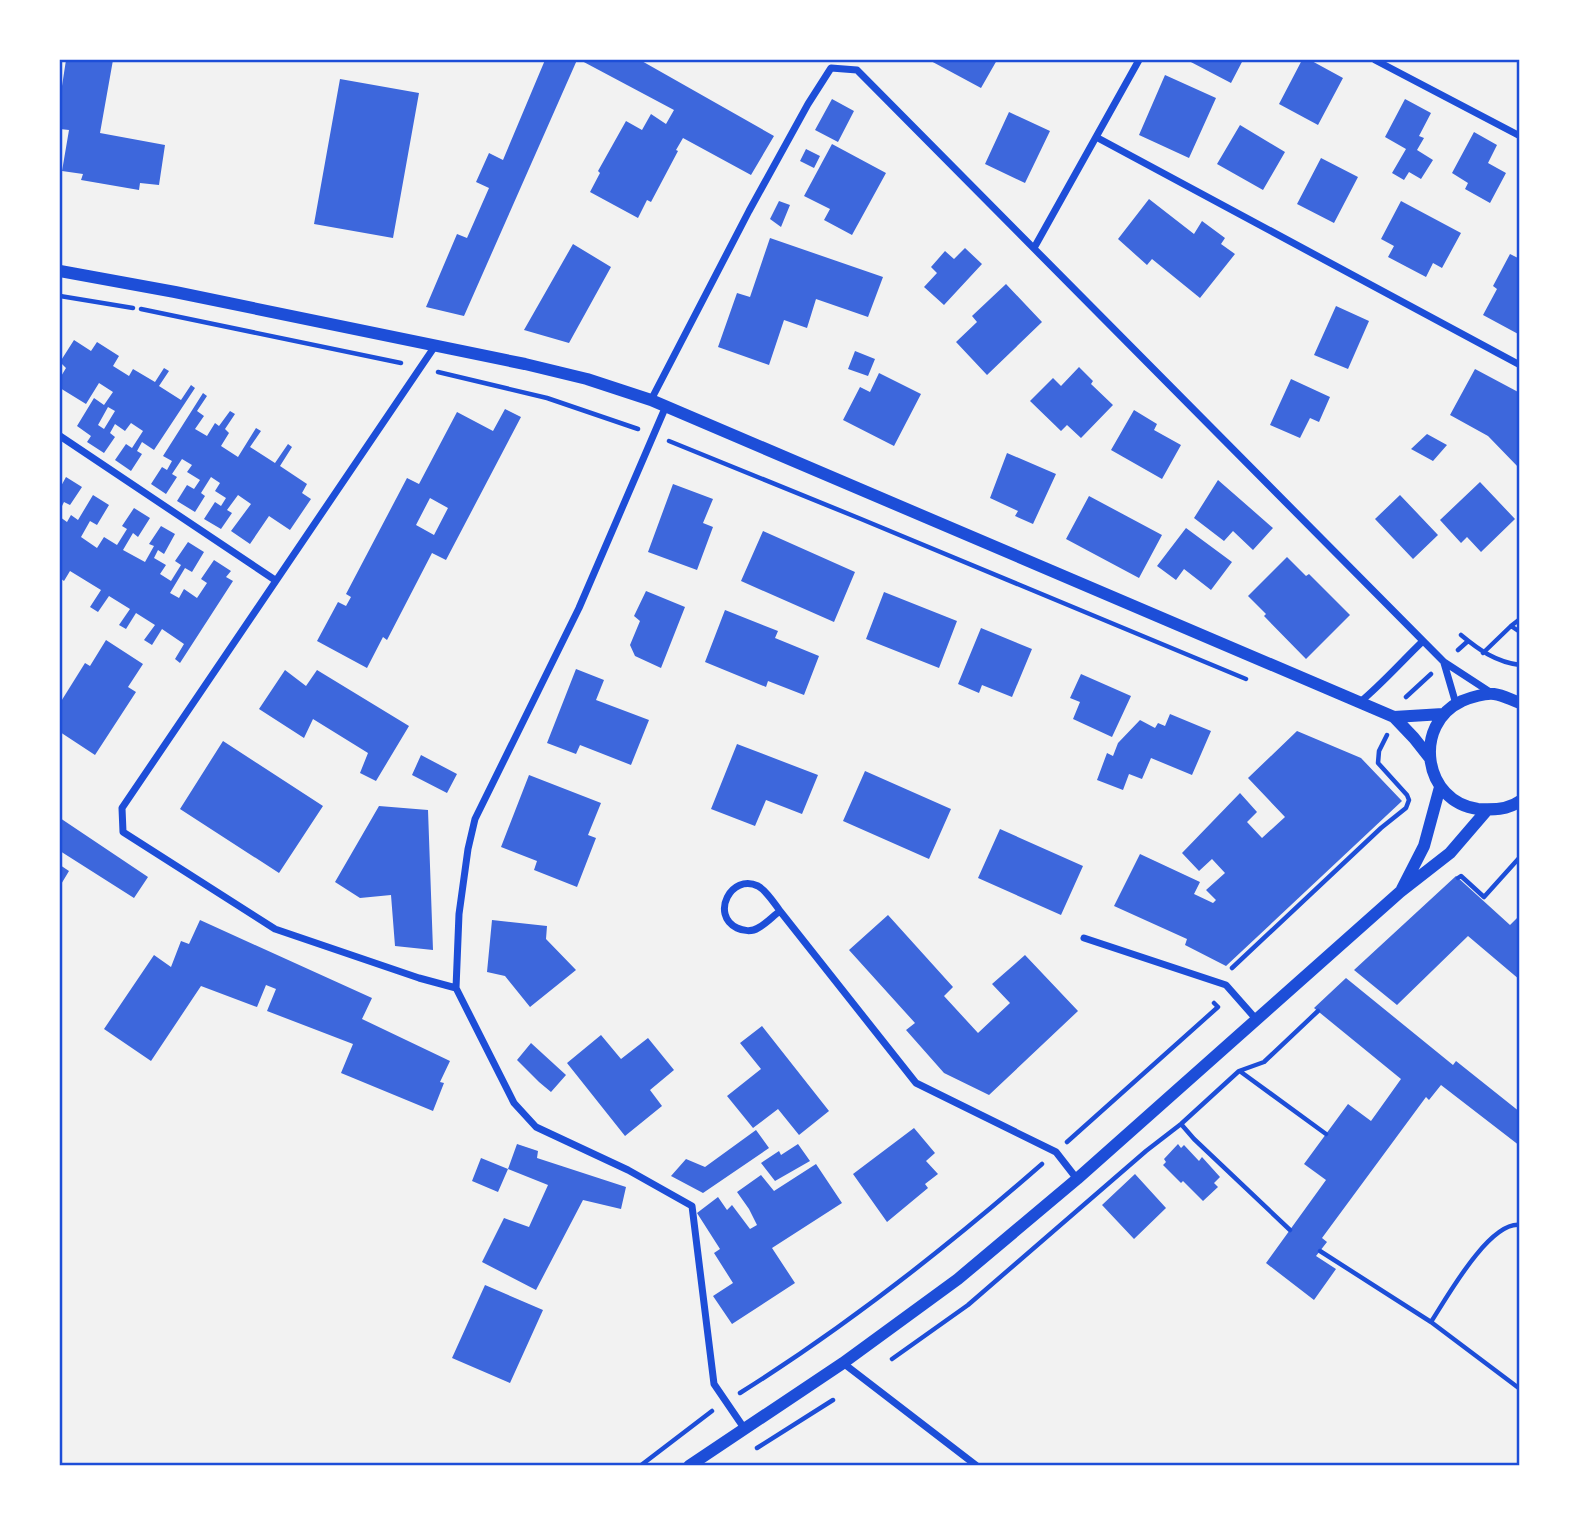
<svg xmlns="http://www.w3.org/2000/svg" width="1579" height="1525" viewBox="0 0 1579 1525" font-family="'Work Sans',sans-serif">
<rect width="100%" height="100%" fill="#f2f2f2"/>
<path fill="#3d67dc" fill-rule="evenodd" d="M66 60H113L100 133 165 145 159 185 140 183 139 190 81 180 83 174 62 171 69 130 60 129V99Z
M545 60H577L464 316 426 307 457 234 467 238 489 188 476 182 489 153 503 160Z
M580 60H640L774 136 751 175 683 138 676 150 678 151 651 202 647 200 638 218 590 192 600 173 598 171 626 121 642 130 651 114 666 124 674 110Z
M929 60H997L981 88Z
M1187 60H1243L1231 83Z
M1302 60H1310L1343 78 1318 125 1279 104Z
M1165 75 1216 98 1189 158 1139 135Z
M340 79 419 93 393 238 314 224Z
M832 99 854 111 838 142 815 130Z
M1405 99 1431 113 1419 136 1424 138 1417 150 1433 160 1421 179 1409 172 1404 180 1392 173 1406 149 1385 137Z
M1009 112 1050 131 1025 183 985 164Z
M1240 125 1285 152 1263 190 1217 164Z
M1474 132 1497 145 1488 163 1506 173 1490 203 1465 189 1468 183 1452 173Z
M832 144 886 173 852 235 824 220 830 209 804 196Z
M806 149 820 156 814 168 800 161Z
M1321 158 1358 177 1334 223 1297 204Z
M1149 199 1194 234 1202 221 1225 238 1221 244 1235 254 1200 298 1152 259 1147 265 1118 239Z
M779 201 790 205 781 227 770 219Z
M1401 201 1461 233 1442 268 1433 263 1426 277 1388 257 1394 246 1381 239Z
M770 238 883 277 868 317 816 299 807 328 784 320 769 365 718 347 737 293 750 297Z
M573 244 611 267 569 343 524 330Z
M965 248 982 264 944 305 924 287 937 273 931 267 945 251 954 259Z
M1510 254 1520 259V335L1483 315 1497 289 1493 286Z
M1006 284 1042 322 987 375 956 342 977 322 972 316Z
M1336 306 1369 321 1348 369 1314 355Z
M74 340 91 351 97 342 119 356 113 366 129 376 133 369 155 382 164 368 169 371 159 386 181 400 191 385 195 388 154 450 142 442 137 451 142 454 131 471 115 460 126 444 132 448 143 431 131 423 125 431 115 424 110 433 115 437 104 453 87 442 91 436 77 426 94 398 104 405 113 392 99 383 86 404 60 388V378L66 368 60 362ZM108 407 115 411 104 429 98 425Z
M855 351 875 359 868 376 848 369Z
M1079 367 1093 381 1091 384 1113 405 1081 438 1067 425 1061 431 1030 401 1053 378 1061 386Z
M1475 369 1520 393V469L1488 436 1450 415Z
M879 373 921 394 894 446 843 420 860 387 870 392Z
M1291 379 1330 397 1319 422 1310 418 1300 438 1270 425Z
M203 393 207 396 197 411 204 416 195 429 207 436 215 423 219 426 230 411 235 414 225 429 229 433 221 446 238 457 256 428 261 431 250 447 275 463 288 444 292 447 280 466 307 484 302 493 311 499 290 530 269 516 250 544 231 531 251 504 238 495 227 510 232 513 221 529 204 519 215 502 221 506 226 498 215 491 220 483 211 477 201 493 205 496 195 512 177 501 187 485 194 489 200 480 187 472 192 465 182 459 172 474 177 477 166 494 151 484 162 467 167 470 172 461 163 456Z
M505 409 521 417 446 560 432 553 387 640 383 637 367 668 317 641 338 602 346 606 351 597 346 594 407 478 419 484 457 412 493 431ZM430 498 448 508 434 535 416 525Z
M1134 410 1157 424 1154 430 1181 445 1162 479 1111 450Z
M1427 434 1447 445 1433 461 1411 449Z
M1007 453 1056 474 1033 524 1015 516 1018 511 990 498Z
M66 477 82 487 70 505 64 502 60 510 61 499 60 498V488Z
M1218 480 1273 528 1253 550 1233 531 1224 541 1194 518Z
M1480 482 1515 519 1481 552 1467 537 1461 543 1440 520Z
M673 484 713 499 703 523 713 527 697 570 648 552Z
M93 495 109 505 97 525 90 521 81 537 97 548 104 537 117 545 127 529 122 526 134 508 150 518 138 537 133 533 123 550 145 562 154 546 149 544 161 526 175 534 164 554 158 550 154 558 166 565 160 574 171 581 181 565 175 561 188 542 204 552 192 572 185 568 170 593 179 598 184 589 197 598 207 583 201 579 214 560 231 571 226 577 233 581 180 663 175 659 184 644 162 629 152 645 144 640 155 625 136 613 126 629 119 625 130 609 109 596 98 612 90 607 101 590 70 571 64 581 60 578V517L67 522 71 515 78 520Z
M1400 495 1438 535 1413 559 1375 519Z
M1089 496 1162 535 1139 578 1066 539Z
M1186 528 1232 562 1211 590 1184 569 1176 580 1157 566Z
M763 531 855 572 834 622 741 581Z
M1287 557 1306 576 1309 574 1350 615 1306 659 1264 616 1266 614 1248 596Z
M646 591 685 607 661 668 635 656 630 645 640 621 634 616Z
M884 592 957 621 939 668 866 639Z
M725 610 778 631 775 638 819 656 804 695 768 681 766 687 705 662Z
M981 628 1032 649 1012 697 982 685 979 693 958 684Z
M106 640 143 664 128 687 136 692 95 755 60 732V703L85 663 90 666Z
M576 669 604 680 596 700 649 720 631 765 580 745 576 754 547 743Z
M285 670 306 686 317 670 409 726 376 781 360 773 368 753 313 719 304 738 259 709Z
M1081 674 1131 696 1112 737 1073 719 1080 702 1070 698Z
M1170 714 1211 731 1192 775 1151 758 1142 779 1129 774 1123 790 1097 780 1107 753 1113 756 1118 743 1140 720 1155 728 1158 723 1165 726Z
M1297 731 1361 758 1402 801 1226 966 1185 945 1187 939 1114 906 1140 854 1200 882 1194 894 1213 903 1216 900 1206 890 1225 873 1212 859 1199 871 1182 853 1240 793 1257 812 1247 822 1262 838 1285 817 1248 778Z
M223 741 323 806 279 873 180 809Z
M737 744 818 775 802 814 766 800 755 826 711 809Z
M421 755 457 774 447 793 412 775Z
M865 771 951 809 929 859 843 821Z
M529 775 601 803 588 835 596 838 577 887 534 870 537 861 501 847Z
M379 806 428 810 433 950 395 946 391 895 360 898 335 882Z
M60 818 148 877 134 898 60 851Z
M1000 829 1083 866 1061 915 978 878Z
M60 865 69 871 60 886Z
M1456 876 1510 925 1520 915V980L1468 936 1397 1005 1354 970Z
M888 915 953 987 944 996 978 1033 1010 1003 992 984 1025 955 1078 1011 989 1095 944 1073 906 1030 915 1023 849 950Z
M200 920 372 998 362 1019 450 1061 440 1082 444 1083 433 1111 341 1073 353 1044 267 1011 276 989 266 985 257 1007 201 986 151 1061 104 1029 154 955 171 967 181 941 189 944Z
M492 920 547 926 546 939 576 970 530 1007 505 976 487 972Z
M1346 978 1453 1065 1456 1061 1520 1112V1146L1441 1085 1429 1100 1426 1097 1322 1238 1327 1242 1316 1256 1336 1269 1314 1300 1266 1263 1326 1180 1304 1164 1348 1104 1371 1121 1401 1079 1314 1008Z
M762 1026 829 1111 799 1135 778 1109 753 1128 727 1096 761 1069 740 1043Z
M601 1035 621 1059 648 1038 674 1070 650 1090 662 1106 625 1136 567 1063Z
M531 1043 566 1075 551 1092 539 1082 517 1060Z
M914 1128 935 1153 926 1161 938 1174 925 1184 928 1188 887 1222 853 1174Z
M756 1130 769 1148 703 1193 671 1176 686 1159 705 1167Z
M517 1144 538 1151 537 1158 626 1187 621 1209 583 1200 536 1290 482 1262 504 1218 529 1227 548 1185 508 1169 498 1192 472 1181 481 1158 508 1169Z
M798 1144 810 1161 775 1181 761 1163 779 1151 781 1155Z
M1178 1144 1181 1148 1184 1145 1199 1161 1202 1157 1220 1177 1214 1183 1218 1187 1203 1201 1183 1181 1181 1183 1163 1165 1166 1162 1164 1159Z
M816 1164 842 1203 772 1248 795 1283 732 1324 713 1296 733 1283 714 1253 720 1249 697 1213 718 1197 727 1210 732 1205 750 1229 757 1225 749 1209 737 1192 761 1175 774 1191Z
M1135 1174 1166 1208 1134 1239 1102 1205Z
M485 1285 543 1310 510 1383 452 1358Z"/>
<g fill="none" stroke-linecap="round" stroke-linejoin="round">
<path stroke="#1d4ed8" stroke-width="4.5" d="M60 296 133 308
M141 309 401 363
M438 372 547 398 638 429
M669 441 861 519 1246 679
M1520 619 1511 626 1520 632
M1461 635C1479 650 1496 662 1520 665
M1458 650 1468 641
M1483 653 1511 626
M1406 697 1431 674
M1458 878 1461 876 1484 897 1520 857
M1232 968 1381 828 1406 808 1409 800 1407 795 1378 763 1379 751 1387 735
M1241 1072 1326 1134
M1181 1124 1194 1139 1290 1230
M1067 1142 1218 1007 1214 1003
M1320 1251 1431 1322 1520 1389
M1431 1322C1446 1299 1489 1221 1520 1225
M892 1359 968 1305 1146 1151 1181 1124 1239 1071 1264 1062 1318 1011
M740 1393C847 1326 946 1248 1042 1164
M757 1448 833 1400
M640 1466 712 1411"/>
<path stroke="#1d4ed8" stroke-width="7" d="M1375 60 1520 136
M1096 137 1520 365
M1034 248 1139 60
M435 346 122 808 123 832 275 929 419 978 456 988
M651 400 749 211 808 104 831 68 857 70 1444 662 1490 692
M666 406 579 608 475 819 468 849 459 914 456 988 514 1103 536 1127 628 1170 692 1206 714 1384 744 1428
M60 436 275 580
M1444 663 1456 704
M1359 703C1382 684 1402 661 1423 641
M780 911C773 916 766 924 758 928 752 932 743 931 737 928 710 915 731 873 758 886 767 891 774 903 780 911L916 1083 1056 1152 1077 1179
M1084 938 1226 985 1256 1019
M843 1363 977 1466"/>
<path stroke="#1d4ed8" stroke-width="12" d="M60 271 175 292 525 364 587 379 651 400 1394 717 1414 738 1429 757
M1520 703C1511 700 1503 695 1494 694 1483 693 1472 697 1462 701 1412 724 1423 802 1478 809 1492 810 1508 810 1520 801
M1394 717 1443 714
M1402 889 1424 846 1440 787
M689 1466 843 1363 958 1279 1077 1179 1400 892 1450 853 1487 810"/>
</g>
<rect width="1579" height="1525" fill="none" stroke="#ffffff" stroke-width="122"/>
<rect x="61" y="61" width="1457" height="1403" fill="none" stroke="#1d4ed8" stroke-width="2.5"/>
</svg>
